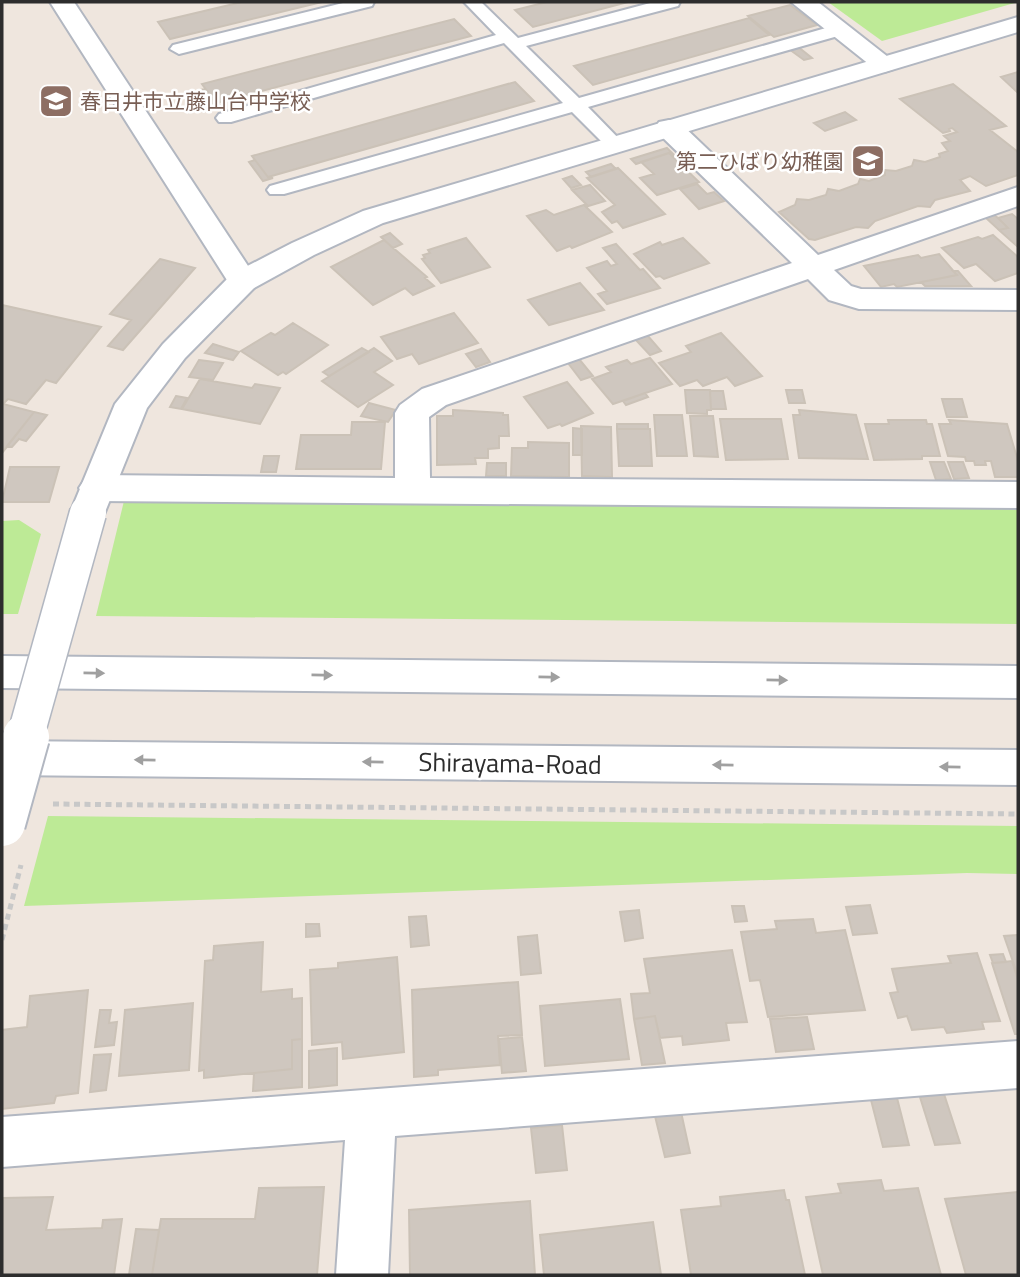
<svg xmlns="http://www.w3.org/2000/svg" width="1020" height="1277" viewBox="0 0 1020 1277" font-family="'Titillium Web','Noto Sans JP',sans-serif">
<rect width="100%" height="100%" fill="#efe6de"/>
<path fill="#bdea96" d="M828 2H1018L882 41Z
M124 501 1018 508V624L96 616Z
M19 520 41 534 18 614H2V521Z
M48 816 1018 826V874L967 873 24 906Z"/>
<path fill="#cfc7bf" stroke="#cbc2b7" stroke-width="2" d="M242 2H322L170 39 158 22Z
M547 2H628L533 27 515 10Z
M790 5 817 25 774 37 748 16Z
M749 18 769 35 593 85 574 66Z
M454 19 471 36 216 103 202 84Z
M797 46 812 58 804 60 789 49Z
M1018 72V93L1001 77Z
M515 82 534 101 268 177 252 156Z
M953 84 1006 126 990 130 1018 152V175L986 186 970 176 960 180 970 191 935 200 930 207 918 206 875 221 868 228 856 227 815 240 809 239 779 212 795 205 797 199 809 200 826 195 828 189 839 191 858 184 860 179 869 181 885 175V170L896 171 912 166 914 160 925 162 940 157 939 154 948 151 942 143 950 141 944 136 957 132 952 128 949 129 950 131 943 133 900 99Z
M205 89 216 103 220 105 212 107 200 90Z
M845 112 856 120 825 131 814 123Z
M667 148 678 159 669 153 636 164 631 159Z
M669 153 699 182 657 195 640 178 654 174 641 162Z
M255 160 268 177 273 178 263 181 249 162Z
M611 164 616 169 591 177 586 172Z
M618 168 665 214 623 228 617 221 612 223 602 212 615 205 587 178Z
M572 176 581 185 571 188 563 179Z
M697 184 707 194 714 192 724 201 699 209 680 189Z
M590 185 605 201 588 206 572 190Z
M584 205 612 232 572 248 570 246 557 251 527 216 546 210 554 215Z
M1012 214 1018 219V247L999 230 1008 228 998 218Z
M994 215 998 218 1008 228 999 230 985 217Z
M390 233 402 244 393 248 381 237Z
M993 235 1018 257V273L995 281 976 264 964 268 942 248 978 237 982 239Z
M466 238 490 267 441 283 422 259 425 258 423 255 430 253 428 250Z
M683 238 709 263 664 279 660 276 656 277 634 254 660 242 662 245Z
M384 240 427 277 425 278 434 286 413 295 405 288 373 305 331 267Z
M616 244 640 270 643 269 660 288 607 304 598 294 607 291 587 268 607 261 611 266 617 264 603 248Z
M939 254 957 275 897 287 894 284 881 287 864 266 918 255 921 258Z
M160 259 195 268 123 350 108 346 131 320 110 314Z
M953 271H958L971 286H925L921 282 957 275Z
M580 283 604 310 549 325 528 300Z
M2 305 101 327 56 383 46 380 26 404 8 399 3 404 34 412 2 453Z
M454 313 478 343 419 364 412 354 397 359 381 337Z
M293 323 328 345 286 374 283 372 278 375 241 351 264 337 271 333 275 335Z
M721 333 762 376 735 386 727 377 703 386 697 380 680 386 659 363 691 352 686 346Z
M647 335 661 351 650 355 636 340Z
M213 344 239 352 233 360 205 353Z
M362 348 369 352 329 376 323 372Z
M374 348 392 361 374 372 393 385 358 407 322 381Z
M481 349 490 362 476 367 466 354Z
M650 358 672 384 613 404 592 379 611 372 606 367 627 360 631 364Z
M579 359 593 376 581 380 568 363Z
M199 360 223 363 213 380 189 377Z
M200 379 252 388 255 384 280 388 260 424 182 409Z
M567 382 593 413 562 426 560 424 548 428 524 397Z
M685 390H710L711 410H707V414L687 413Z
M786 390H802L805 403H789Z
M710 391H723L726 409H711Z
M645 393 648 397 626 405 623 401Z
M176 396 187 398 181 409 170 407Z
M942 399H962L967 417H947Z
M369 403 396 410 388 422 361 416Z
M453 410 503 413V415H508L509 436H499V448L488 449V458H475L476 464 437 465V416H453Z
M799 410 856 415 868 459 799 458 793 415H800Z
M34 412 47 415 26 441 19 439 12 447 7 446Z
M654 415H682L687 456H657Z
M690 416H713L718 457 694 456Z
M720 419H781L788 459 726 460Z
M888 420H926L927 424H932L940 456H922V459L874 460 865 424H889Z
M949 420 1007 424 1018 461V477H995L991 461H985L986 465H975L974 461H966L965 457 948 456 939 424H951Z
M352 422H385L381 469H296L301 435H351Z
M617 424H648V429H617Z
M581 426 611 427 612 477 582 476Z
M573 428 582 429V455H573Z
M617 429H650L652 466H619Z
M528 442 569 443V477L511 476 512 448H528Z
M264 456H279L276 472H261Z
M930 462H944L951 479 936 480Z
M948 462H963L969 478 954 479Z
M487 463H506V476H486Z
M10 467H59L49 502H2Z
M870 905 877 933 853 935 846 907Z
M732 906H744L747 921 735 922Z
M639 910 643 938 625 941 620 912Z
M426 916 429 945 411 947 409 917Z
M813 919 816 933 845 930 865 1010 768 1017 760 980 750 981 741 932 777 929 775 921Z
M306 924H319L320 936 306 937Z
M537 935 541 973 521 975 518 937Z
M1018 935V976L1004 936Z
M263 942 261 992 292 989V999L302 998V1039L292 1040V1069L204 1078V1070L199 1071 205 961 213 960 214 946Z
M732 950 747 1022 726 1023 729 1040 683 1045 682 1036 660 1038 655 1016 634 1019 631 994 650 993 644 959Z
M977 953 1000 1021 982 1022 984 1029 947 1033 944 1027 912 1030 907 1016 898 1018 890 993 898 992 892 969 951 963 948 956Z
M1003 954 1006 962 993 963 990 955Z
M397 957 404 1052 343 1059 342 1042 312 1045 310 970 338 968V963Z
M1012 961 1018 980V1034H1015L992 963Z
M518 982 522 1035 498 1036 500 1065 438 1070V1075L414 1077 412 990Z
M88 990 78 1093 56 1096 54 1103 2 1109V1030L27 1027 30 996Z
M620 999 629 1059 545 1066 540 1006Z
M193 1003 189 1070 119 1076 125 1010Z
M100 1010H111L109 1023 117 1022 114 1045 95 1047Z
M655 1016 665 1063 642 1065 634 1019Z
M807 1017 814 1049 776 1052 770 1019Z
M522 1037 526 1071 502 1073 499 1039Z
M302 1039V1087L253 1091 254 1073 292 1069V1040Z
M337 1048V1085L309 1088V1051Z
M111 1054 106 1090 90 1092 94 1055Z
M944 1094 960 1143 935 1145 920 1097Z
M897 1098 909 1145 883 1147 871 1100Z
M681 1112 690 1153 665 1157 655 1116Z
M562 1125 567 1170 536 1173 531 1128Z
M881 1180 884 1191 918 1188 941 1275H823L806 1197 841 1193 838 1184Z
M324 1187 317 1275H152L161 1219H255L259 1188Z
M784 1190 786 1200H789L805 1275H691L681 1210 721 1206 720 1197Z
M1018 1192V1275H966L945 1199Z
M53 1197 46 1230 102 1228 103 1220 122 1219 114 1275H2L3 1198Z
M530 1201 535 1275H410L409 1210Z
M653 1222 661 1275H544L540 1235Z
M136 1229 159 1230 152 1275H129Z"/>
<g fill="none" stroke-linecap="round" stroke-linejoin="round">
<g stroke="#b2b7c1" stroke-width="4">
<path id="service" d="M347 2H374L372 6 179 54 170 49 173 45Z
M464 2H481L518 38 654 2H680L678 6 526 46 579 98 833 26 839 25 847 30 845 34 588 107 624 144 615 150 608 148 572 112 284 194H270L267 190 270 186 563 103 504 43 231 122H219L216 118 219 114 496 35Z"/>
</g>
<g stroke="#b2b7c1" stroke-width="4">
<path id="minor" d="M50 2H74L258 281 254 288 243 291 232 288Z
M791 2H818L897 64 893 69 884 72 875 69Z
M669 120 679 122 818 255 1018 187V206L834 270 851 286 861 289 1018 290V310L859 309 829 300 808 279 446 405 429 417 430 478 1018 482V508L97 501 85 497 79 488 85 479 97 475 395 478V413L400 405 422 389 792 263 659 134 655 128 659 122Z
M1018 1041V1088L395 1136 388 1275H336L345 1140 2 1167V1117Z"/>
</g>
<g stroke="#b2b7c1" stroke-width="4">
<path id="tertiary" d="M1018 17V32L383 223 314 255 254 288 185 358 147 408 101 522 88 526 75 522 70 513 115 404 163 344 232 274 292 243 363 211Z
M2 656 1018 666V698L2 688Z
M2 741 1018 750V785L2 775Z"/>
</g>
<path stroke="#c8c8c8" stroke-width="5" stroke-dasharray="6 4.5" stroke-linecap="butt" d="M53 804 1018 814
M2 940 21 865"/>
<use href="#service" fill="#fff" fill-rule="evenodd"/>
<use href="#minor" fill="#fff" fill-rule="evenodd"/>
<use href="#tertiary" fill="#fff" fill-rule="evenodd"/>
<g stroke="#b2b7c1" stroke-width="39" stroke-linecap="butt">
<path id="tertiary-bridge-far1" d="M25 738 88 513"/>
</g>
<g stroke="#b2b7c1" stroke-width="50" stroke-linecap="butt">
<path id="tertiary-bridge" d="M2 823 26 737"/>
</g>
<use href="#tertiary-bridge-far1" stroke="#fff" stroke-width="36"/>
<use href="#tertiary-bridge" stroke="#fff" stroke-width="46"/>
</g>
<defs><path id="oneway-solid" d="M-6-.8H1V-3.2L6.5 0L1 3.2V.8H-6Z" transform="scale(1.75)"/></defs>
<g fill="#a0a0a0">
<use href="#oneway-solid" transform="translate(94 673) rotate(1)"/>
<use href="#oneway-solid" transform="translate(322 675) rotate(1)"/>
<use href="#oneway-solid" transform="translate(549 677) rotate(1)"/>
<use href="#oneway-solid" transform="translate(777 680) rotate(1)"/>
<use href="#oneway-solid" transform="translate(145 760) rotate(-179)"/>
<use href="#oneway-solid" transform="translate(373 762) rotate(-179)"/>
<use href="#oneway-solid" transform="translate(723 765) rotate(-179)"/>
<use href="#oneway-solid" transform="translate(950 767) rotate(-179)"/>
</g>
<defs>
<g id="school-square" transform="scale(1.75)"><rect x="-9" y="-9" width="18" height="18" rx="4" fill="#8d6e63" stroke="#fff"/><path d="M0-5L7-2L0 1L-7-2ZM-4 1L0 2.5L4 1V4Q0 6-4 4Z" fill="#fff"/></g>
</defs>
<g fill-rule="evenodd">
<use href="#school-square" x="56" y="101"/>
<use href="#school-square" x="868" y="161"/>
</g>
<g text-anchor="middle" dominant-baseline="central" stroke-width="5" stroke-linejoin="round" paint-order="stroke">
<g font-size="21" fill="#785e54" stroke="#fff" text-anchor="start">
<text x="80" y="101">春日井市立藤山台中学校</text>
<text x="844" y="161" text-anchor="end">第二ひばり幼稚園</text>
</g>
<g font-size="26" fill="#2d2d2d" stroke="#fff">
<text transform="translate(510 763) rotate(1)">Shirayama-Road</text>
</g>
</g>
<rect width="1020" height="1277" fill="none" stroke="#2d2d2d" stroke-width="7"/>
</svg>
